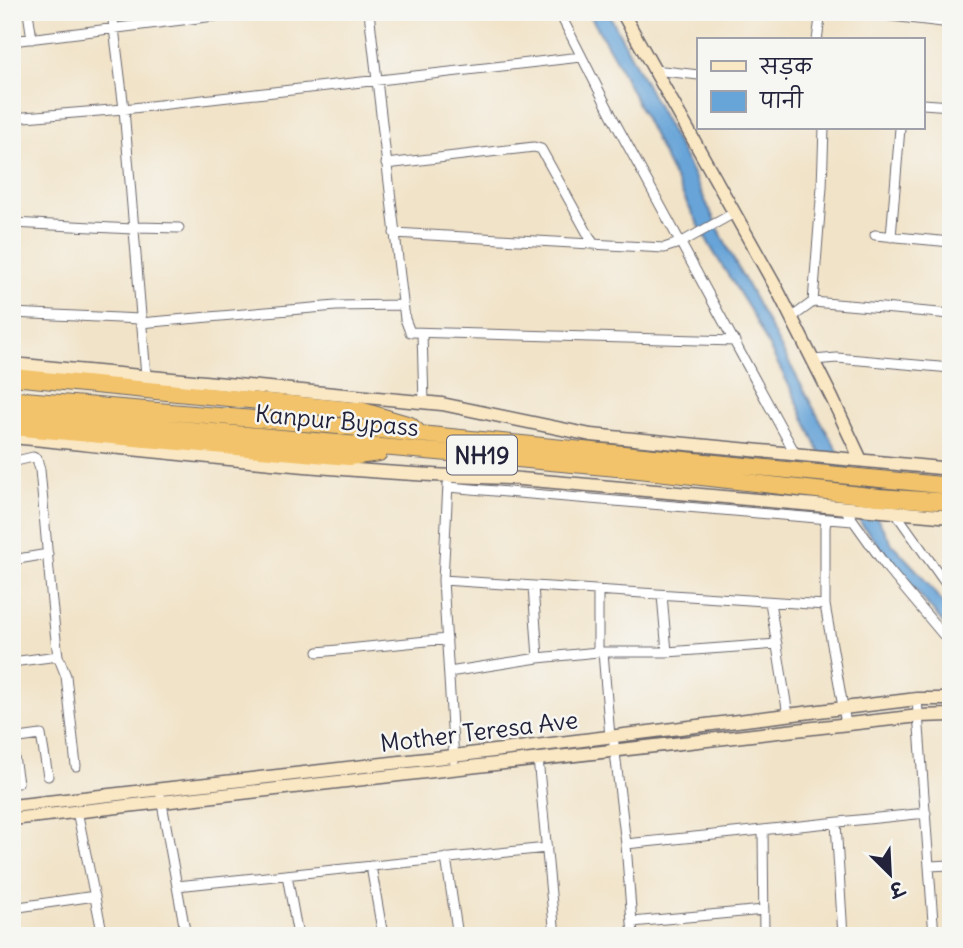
<svg xmlns="http://www.w3.org/2000/svg" width="963" height="948" viewBox="0 0 963 948" font-family="Delius,'Playpen Sans Deva',sans-serif">
<rect width="100%" height="100%" fill="#f6f6f2"/>
<filter id="ink" filterUnits="userSpaceOnUse"><feTurbulence type="fractalNoise" baseFrequency=".0143" numOctaves="2"/><feDisplacementMap in="SourceGraphic" scale="14" xChannelSelector="R" yChannelSelector="G"/><feConvolveMatrix kernelMatrix="1 2 1 2 8 2 1 2 1" color-interpolation-filters="sRGB"/></filter>
<filter id="wash" filterUnits="userSpaceOnUse"><feTurbulence type="fractalNoise" baseFrequency=".00686" numOctaves="4" result="noise"/><feDisplacementMap in="SourceGraphic" scale="28" xChannelSelector="R" yChannelSelector="G"/><feGaussianBlur stdDeviation="1.57" result="paint"/><feColorMatrix in="noise" values="0 0 0 0 0 0 0 0 0 0 0 0 0 0 0 0 0 1.4 0 .05"/><feComposite in="paint" operator="in"/></filter>
<g filter="url(#wash)">
<rect width="100%" height="100%" fill="#f1e3c8"/>
<path fill="#67a4d8" stroke="#44638a" stroke-width="2" d="M588 12H608L690 168 729 251 821 422 892 544 920 574 951 614V633L862 525 819 451 792 391 750 310 713 251 688 205 617 62Z"/>
</g>
<g filter="url(#ink)">
<g fill="none" stroke-linecap="round" stroke-linejoin="round">
<g stroke="#6a666c" stroke-width="11">
<path id="street" d="M28 12 32 39
M112 12 124 109 146 376
M369 12 405 319 410 332 735 341
M559 12 616 124 796 455
M857 12 951 23
M817 40 821 12
M12 41 247 12
M654 70 699 75
M923 104 951 106
M12 118 124 109 581 57
M386 164 534 147 541 149 594 245
M12 223 133 229 137 227 179 228
M394 233 664 248 682 242 734 213
M875 235 951 242
M891 237 900 128
M813 302 822 187 824 128
M12 313 140 319
M791 318 813 302 951 314
M140 323 336 306 403 305
M422 333 424 403
M813 360 837 358 951 368
M12 462 33 457 37 459 40 470C46 532 50 594 58 656L12 662
M448 484 443 580 454 760
M448 487 853 521
M845 509 888 569 951 644
M895 512 951 591
M826 520 825 528V605L846 724
M12 560 48 554
M443 580 825 605
M662 595 667 652 777 644
M770 602 788 715
M318 652 447 639
M599 652H667
M603 652 610 737
M58 656 66 676 76 766
M538 658 598 652V590
M449 672 538 658 533 586
M917 699 934 936
M613 736 626 844 633 936
M12 739 41 735 48 776
M12 744 18 783
M538 759 555 936
M161 798 186 936
M77 811 103 936
M836 823 843 936
M763 830 764 936
M626 844 926 813
M446 858 458 936
M371 866 383 936
M929 866 951 865
M287 875 298 936
M177 886 547 848
M12 908 95 896
M632 922 764 910"/>
</g>
<g stroke="#6a666c" stroke-width="15">
<path id="secondary" d="M622 12 778 291 832 398 861 460
M12 364 442 404 591 435 951 469
M12 437C178 453 343 474 509 478L951 517
M12 806 453 756 917 699H951
M12 819 919 716 951 715"/>
</g>
<g stroke="#6a666c" stroke-width="18">
<path id="highway" d="M12 377 363 411 410 425 418 432
M12 399 328 425 951 486
M12 414 639 470 879 497 951 502
M12 427 349 457 379 453"/>
</g>
<use href="#street" stroke="#fff" stroke-width="9"/>
<use href="#secondary" stroke="#fae7c3" stroke-width="12"/>
<use href="#highway" stroke="#f2c36a" stroke-width="16"/>
</g>
</g>
<g text-anchor="middle" dominant-baseline="central" stroke-width="5" stroke-linejoin="round" paint-order="stroke">
<rect fill="#f6f6f2" stroke="#626272" stroke-width="2" x="447" y="435.5" width="70" height="39" rx="5"/>
<g font-size="23" font-weight="bold" fill="#22223b">
<text x="482" y="455">NH19</text>
</g>
<g font-size="24" fill="#22223b" stroke="#f6f6f2">
<text transform="translate(337 420) rotate(5)">Kanpur Bypass</text>
<text transform="translate(479 731) rotate(-7)">Mother Teresa Ave</text>
</g>
</g>
<rect width="963" height="948" fill="none" stroke="#f6f6f2" stroke-width="42"/>
<rect x="697" y="38" width="228" height="91" fill="#f6f6f2" stroke="#a1a1a9" stroke-width="2"/>
<rect x="711" y="61" width="35" height="10" fill="#fae7c3" stroke="#a1a1a9" stroke-width="2"/>
<text x="760" y="74" font-size="21" fill="#22223b">सड़क</text>
<rect x="711" y="91" width="35" height="21" fill="#67a4d8" stroke="#a1a1a9" stroke-width="2"/>
<text x="760" y="108" font-size="21" fill="#22223b">पानी</text>
<g transform="translate(890 874) rotate(156)" stroke="#f6f6f2" stroke-width="5" paint-order="stroke">
<path d="M0-5L12 26L0 18L-12 26Z" fill="#22223b"/>
<text y="-10" font-size="19" font-weight="bold" text-anchor="middle" fill="#22223b">उ</text>
</g>
</svg>
